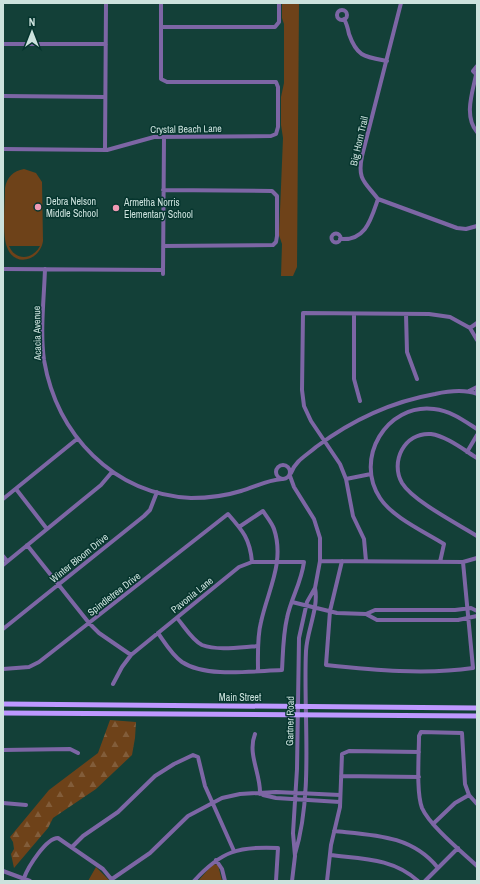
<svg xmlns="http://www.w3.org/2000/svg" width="480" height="884" viewBox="0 0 480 884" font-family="'Archivo Narrow',sans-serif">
<defs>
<pattern id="forest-firs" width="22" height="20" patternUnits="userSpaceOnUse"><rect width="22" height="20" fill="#6e4219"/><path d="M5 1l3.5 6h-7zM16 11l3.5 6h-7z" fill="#825d3a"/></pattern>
</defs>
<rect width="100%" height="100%" fill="#134038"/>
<path fill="url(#forest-firs)" d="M110 720 136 722 135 738 132 755 96 789 53 818 48 828 14 868 11 854 14 849 13 842 10 837 49 790 98 753Z"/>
<path fill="#6e4219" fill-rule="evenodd" d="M282 3H299L297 267 293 276H281L282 244 279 235 283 138 281 125V97L284 83V24L282 18Z
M24 169 36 173 42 182 43 241C40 261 14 268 7 247 2 235 5 203 5 188 7 177 13 171 24 169ZM9 246H40C33 260 15 261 9 246Z
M213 864 218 865 222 881H198Z
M96 867 110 881H88Z"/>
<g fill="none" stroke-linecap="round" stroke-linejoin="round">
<path stroke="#7d66a5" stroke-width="4" d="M401 3 362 156C357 180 365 182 378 199L457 228 466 229 477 226
M337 15a5 5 0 1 1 10 0a5 5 0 1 1-10 0Z
M344 19C347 24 348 29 349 34 357 57 365 57 387 61
M161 27H275L279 22V3
M3 44H106
M476 75C472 94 464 116 477 132
M477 75 473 71 477 66
M3 96 105 97
M3 149 107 150 154 137 271 136 276 134 278 127V87L276 82H167L161 79V3
M105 150 106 3
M331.5 238a4.5 4.5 0 1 1 9 0a4.5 4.5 0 1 1-9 0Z
M340 239C366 241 371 219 378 199
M163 246 273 245 276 242 277 236V196L272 191 163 190
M3 269 163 270
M45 269C44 299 40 331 44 360 57 435 113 494 191 498 208 498 225 496 241 491 255 487 267 480 282 479
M163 274 164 137
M354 314V379L360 401
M406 314 407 352 417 379
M470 328 477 323
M469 391 477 387V393
M467 452 477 435
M477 458C464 450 446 436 431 434 404 432 390 462 402 483 413 501 458 524 477 536
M276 472a7 7 0 1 1 14 0a7 7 0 1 1-14 0Z
M291 473C295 461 307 455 316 447 352 420 390 402 435 394 449 391 464 389 477 394
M290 476 294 487 314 519 320 538V561L315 588 307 602 299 638 297 769 293 833 295 856 292 881
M346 479 371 474
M16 489 47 529
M3 499 77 439
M239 527 263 511C266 516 272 523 274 529 285 562 268 590 261 622 257 637 258 655 258 671
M27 545 89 623 99 633 131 655
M3 556 7 561
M320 561 463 562 477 558
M342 561 330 611 326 665C374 670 425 675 473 668L463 562
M366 561 364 539 353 516 346 479 340 464 311 421 304 406 302 390 303 313 429 314 450 317 470 328 477 340
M440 562 444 544C425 532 392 517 380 498 354 459 386 403 434 409 451 411 463 420 477 429
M3 565 101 485 112 472
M292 602 337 613 366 614 377 620H458L477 616
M366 614 375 610H455L471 608 477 611
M177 618C184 626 192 640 202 645 218 651 241 647 258 646
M3 629 144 516 150 510 157 492
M3 669 29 667 39 662 228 514C243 531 250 539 252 562
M113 684 122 667 131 655 239 567 252 562H304C301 584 291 598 287 618 283 635 283 653 282 670 253 671 206 678 182 662 172 655 165 643 158 633
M255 734C247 754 261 774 260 794
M3 750 70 749 78 753
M341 776 419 777
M263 795 276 798 340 802
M3 803 26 805
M477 804 469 795 465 784 462 733 421 732 419 736C419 755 416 792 422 808 430 826 462 852 477 866
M433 824 455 803 469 795
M334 831C373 835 412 835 438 868
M72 847 83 836 118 812 155 776 174 764 193 755 198 757 205 786 234 851
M295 854C314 792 303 715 306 651 307 630 319 608 315 588
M330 855C362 859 393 858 418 881
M216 860 222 869 225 881
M3 871 30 881
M24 878C28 867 46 838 58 838L103 869 112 880
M112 879 150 853 188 816 222 798 240 794 276 792 340 795
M194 881C221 851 239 846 278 848L276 881
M327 881 331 845 340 807 342 754 349 751 419 752
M425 881 458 848"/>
<path stroke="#be98ff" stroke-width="5" d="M3 704 477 708
M3 713 477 716"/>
</g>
<g fill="#f09ab4" stroke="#06352e" stroke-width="1.5">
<circle cx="38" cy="207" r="4"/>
<circle cx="116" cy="208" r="4"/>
</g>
<g text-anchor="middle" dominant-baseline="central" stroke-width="3" stroke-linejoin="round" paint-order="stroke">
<g font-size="10" fill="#cce2dd" stroke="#06352e">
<text transform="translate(186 129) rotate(-1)">Crystal Beach Lane</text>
<text transform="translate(359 141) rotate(-77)">Big Horn Trail</text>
<text transform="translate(37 333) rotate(-91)">Acacia Avenue</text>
<text transform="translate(79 558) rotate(-39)">Winter Bloom Drive</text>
<text transform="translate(114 594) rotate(-38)">Spindletree Drive</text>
<text transform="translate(192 595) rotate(-39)">Pavonia Lane</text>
<text x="240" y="697">Main Street</text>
<text transform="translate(290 721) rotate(-89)">Gartner Road</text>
</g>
<g font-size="10" fill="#cce2dd" stroke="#06352e" text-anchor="start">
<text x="46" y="201">Debra Nelson<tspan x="46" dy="12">Middle School</tspan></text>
<text x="124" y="202">Armetha Norris<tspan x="124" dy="12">Elementary School</tspan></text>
</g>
</g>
<rect width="480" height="884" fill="none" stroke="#cce2dd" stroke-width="8"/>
<g transform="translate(32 32)" stroke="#06352e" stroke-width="3" paint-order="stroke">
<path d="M0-3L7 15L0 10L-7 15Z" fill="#cce2dd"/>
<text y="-6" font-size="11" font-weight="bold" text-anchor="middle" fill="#cce2dd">N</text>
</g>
</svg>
